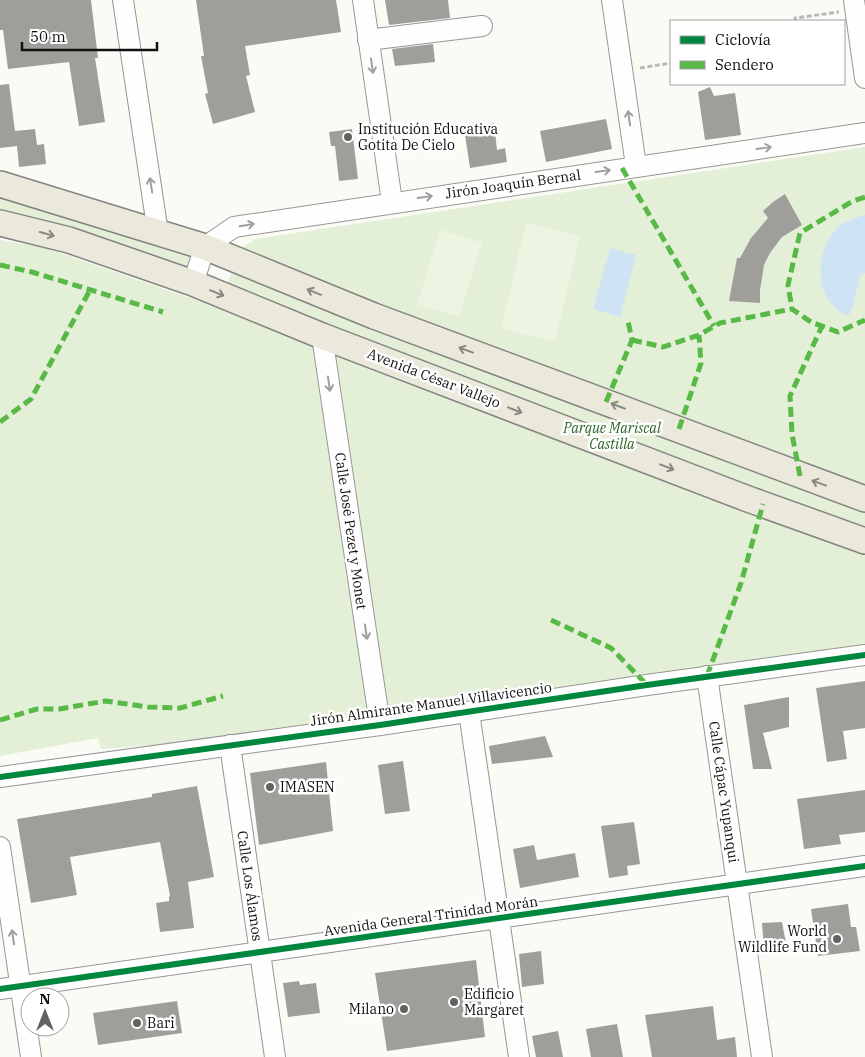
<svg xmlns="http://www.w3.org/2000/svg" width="865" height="1057" viewBox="0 0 865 1057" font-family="'IBM Plex Serif',serif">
<rect width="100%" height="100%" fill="#fbfbf6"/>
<path fill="#e3f0d7" d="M865 147V651L232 739 101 749 98 738 0 756V240L46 248 219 308 239 250 255 239Z
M0 192 16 195 189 256 191 262 188 270 0 216Z"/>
<path fill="#edf4e1" d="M526 223 580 236 555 341 501 329Z
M441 230 482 243 459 317 417 304Z"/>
<path fill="#cee3f4" d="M865 215V273L860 276 853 306 848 316C814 301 814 257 834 232 842 222 854 218 865 215Z
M610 248 636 255 620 317 593 309Z"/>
<path fill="#9f9e9b" d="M0 0H91L98 58H95L105 122 79 126 69 62 8 69 3 30H0Z
M196 0H336L341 32 245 46 250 75 246 76 255 112 213 124 205 94 208 93 201 56H204Z
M385 0H448L450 18 389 25Z
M433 44 435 62 395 66 392 49Z
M9 84 15 131 35 129 37 145 44 144 46 164 19 167 17 146 0 148V85Z
M710 87 714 96 735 93 741 135 705 140 698 92Z
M606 119 612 149 546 162 540 131Z
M494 123 497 150 505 148 507 162 470 168 464 128Z
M352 129 358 179 339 181 335 146H331L329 132Z
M785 194 802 225 782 237 770 253 764 265 760 290V303L729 301 737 258H740L751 238 768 218 763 211 773 202Z
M865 681V728L843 731 847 759 827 762 816 688Z
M789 697V727L763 733 772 769H753L744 705Z
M545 736 553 757 492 764 489 746Z
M403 761 410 811 385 814 378 765Z
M326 762 333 831 259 845 250 773Z
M197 786 214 877 188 882 194 928 160 932 156 903 169 901V897L170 896 160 842 70 857 77 895 31 903 17 819 152 797V794Z
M865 790V832L839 835 841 844 804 849 797 799Z
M634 822 640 864 627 866 628 875 609 878 601 826Z
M534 845 537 860 575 853 579 877 520 888 513 849Z
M848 904 851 927H856L860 951 818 956 811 909Z
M782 922 787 949 764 948 762 923Z
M541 951 544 984 522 987 519 954Z
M476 960 485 1037 387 1051 375 973Z
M299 981 300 985 316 983 320 1013 288 1017 283 983Z
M177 1001 182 1033 98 1045 93 1013Z
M713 1006 717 1040 735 1037 737 1057H652L645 1015Z
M617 1024 623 1057H591L586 1029Z
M558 1031 563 1057H536L532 1036Z"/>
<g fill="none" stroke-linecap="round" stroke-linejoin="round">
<g stroke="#969694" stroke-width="22">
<path id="minor" d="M123 0 158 233
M363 0 392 202
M612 0 636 166
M854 0 865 78
M368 40 482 26
M193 283 205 247 234 227 865 133
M322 336 380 725
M707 676 762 1057
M469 712 519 1057
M230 745 275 1057
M0 777 380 725 647 685 865 655
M0 847 31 1057
M0 989 865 866"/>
</g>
<g stroke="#838381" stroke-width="28">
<path id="major" d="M0 184 205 247 374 316 865 499
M0 223 69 240 193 283 322 336 748 499 865 541"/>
</g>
<path stroke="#b9b9b8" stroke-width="3" stroke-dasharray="5 2.5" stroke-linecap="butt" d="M796 21 795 18 839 12
M640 68 671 63"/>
<use href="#minor" stroke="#fefefe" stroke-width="20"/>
<use href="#major" stroke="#ebe9dc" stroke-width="25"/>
<path stroke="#58b947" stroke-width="5" stroke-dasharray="10 5" stroke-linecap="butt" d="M622 168 714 326
M865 197 853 201 800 233 788 285 792 309 811 322 838 332 865 320
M0 265 32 272 163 312
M632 340 663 347 699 335 720 323 792 309
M606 402 632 340 628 321
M0 422 31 399 90 290
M679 429 701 363 699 335
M800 476 792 434 790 396 822 326
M551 620 611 648 647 685
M707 676 741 583 763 504
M0 720 37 709H59L106 701 148 707 180 708 223 696"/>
<g stroke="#fff" stroke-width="9">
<path id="cycleway" d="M0 777 380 725 647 685 865 655
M0 989 865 866"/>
</g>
<use href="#cycleway" stroke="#00873e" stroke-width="6"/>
</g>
<defs><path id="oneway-shaft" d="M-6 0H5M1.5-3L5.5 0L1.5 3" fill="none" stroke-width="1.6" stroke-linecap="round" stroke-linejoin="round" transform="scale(1.25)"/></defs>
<g stroke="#9f9f9f">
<use href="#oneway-shaft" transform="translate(372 66) rotate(82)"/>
<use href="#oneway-shaft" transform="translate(629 118) rotate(-98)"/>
<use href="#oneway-shaft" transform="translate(764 148) rotate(-8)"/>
<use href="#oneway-shaft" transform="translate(603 171) rotate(-8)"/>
<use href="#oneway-shaft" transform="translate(151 185) rotate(-99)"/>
<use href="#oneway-shaft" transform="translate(425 197) rotate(-8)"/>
<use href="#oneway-shaft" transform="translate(247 225) rotate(-9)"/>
<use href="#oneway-shaft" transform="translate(329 384) rotate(82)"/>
<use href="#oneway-shaft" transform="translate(366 632) rotate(82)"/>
<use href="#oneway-shaft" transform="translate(13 937) rotate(-98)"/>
</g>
<g stroke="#888780">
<use href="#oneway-shaft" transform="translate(47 234) rotate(15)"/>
<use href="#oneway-shaft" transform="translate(314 292) rotate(-158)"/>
<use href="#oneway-shaft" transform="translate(217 293) rotate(22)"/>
<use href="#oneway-shaft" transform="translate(466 350) rotate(-160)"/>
<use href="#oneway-shaft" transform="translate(618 406) rotate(-159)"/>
<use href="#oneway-shaft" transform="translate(515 410) rotate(21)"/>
<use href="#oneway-shaft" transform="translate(667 467) rotate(21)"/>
<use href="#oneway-shaft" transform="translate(819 483) rotate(-160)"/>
</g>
<g fill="#626260" stroke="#fff" stroke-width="2">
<circle cx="348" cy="137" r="5"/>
<circle cx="270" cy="787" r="5"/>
<circle cx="837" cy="939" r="5"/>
<circle cx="454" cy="1002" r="5"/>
<circle cx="404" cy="1009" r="5"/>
<circle cx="137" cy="1023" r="5"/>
</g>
<g text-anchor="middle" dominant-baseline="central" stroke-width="5" stroke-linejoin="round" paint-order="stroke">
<g font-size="14" fill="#101010" stroke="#fff" text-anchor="start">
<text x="358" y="129">Institución Educativa<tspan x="358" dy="16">Gotita De Cielo</tspan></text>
<text x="280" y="787">IMASEN</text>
<text x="827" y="931" text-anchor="end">World<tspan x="827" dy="16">Wildlife Fund</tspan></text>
<text x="464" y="994">Edificio<tspan x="464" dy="16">Margaret</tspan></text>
<text x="394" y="1009" text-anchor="end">Milano</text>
<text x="147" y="1023">Bari</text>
</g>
<g font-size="14" fill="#101010" stroke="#fff">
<text transform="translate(513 184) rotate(-8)">Jirón Joaquín Bernal</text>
<text transform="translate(434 378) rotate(21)">Avenida César Vallejo</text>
<text transform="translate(351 531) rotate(82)">Calle José Pezet y Monet</text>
<text transform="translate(431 704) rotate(-8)">Jirón Almirante Manuel Villavicencio</text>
<text transform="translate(724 792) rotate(82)">Calle Cápac Yupanqui</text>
<text transform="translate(250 886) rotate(82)">Calle Los Álamos</text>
<text transform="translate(431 916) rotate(-8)">Avenida General Trinidad Morán</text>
</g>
<g font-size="14" font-style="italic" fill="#2a6423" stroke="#fff">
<text x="612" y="428">Parque Mariscal<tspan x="612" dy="16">Castilla</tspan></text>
</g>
</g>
<rect x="670" y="20" width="175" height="65" fill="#ffffff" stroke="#9f9f9f"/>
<rect x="680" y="36" width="25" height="8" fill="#00873e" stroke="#9f9f9f"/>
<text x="715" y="45" font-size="15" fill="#101010">Ciclovía</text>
<rect x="680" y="61" width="25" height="8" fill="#58b947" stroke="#9f9f9f"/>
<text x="715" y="70" font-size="15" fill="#101010">Sendero</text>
<g transform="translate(45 1012)"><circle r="24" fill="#ffffff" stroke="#9f9f9f"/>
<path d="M0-4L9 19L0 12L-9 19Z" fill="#626260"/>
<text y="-8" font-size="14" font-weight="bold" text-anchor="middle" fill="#101010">N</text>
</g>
<path d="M22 42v8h135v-8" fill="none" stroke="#101010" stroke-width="2.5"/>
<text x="30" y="42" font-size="15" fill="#101010" stroke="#ffffff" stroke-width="4" paint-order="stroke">50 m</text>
</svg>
